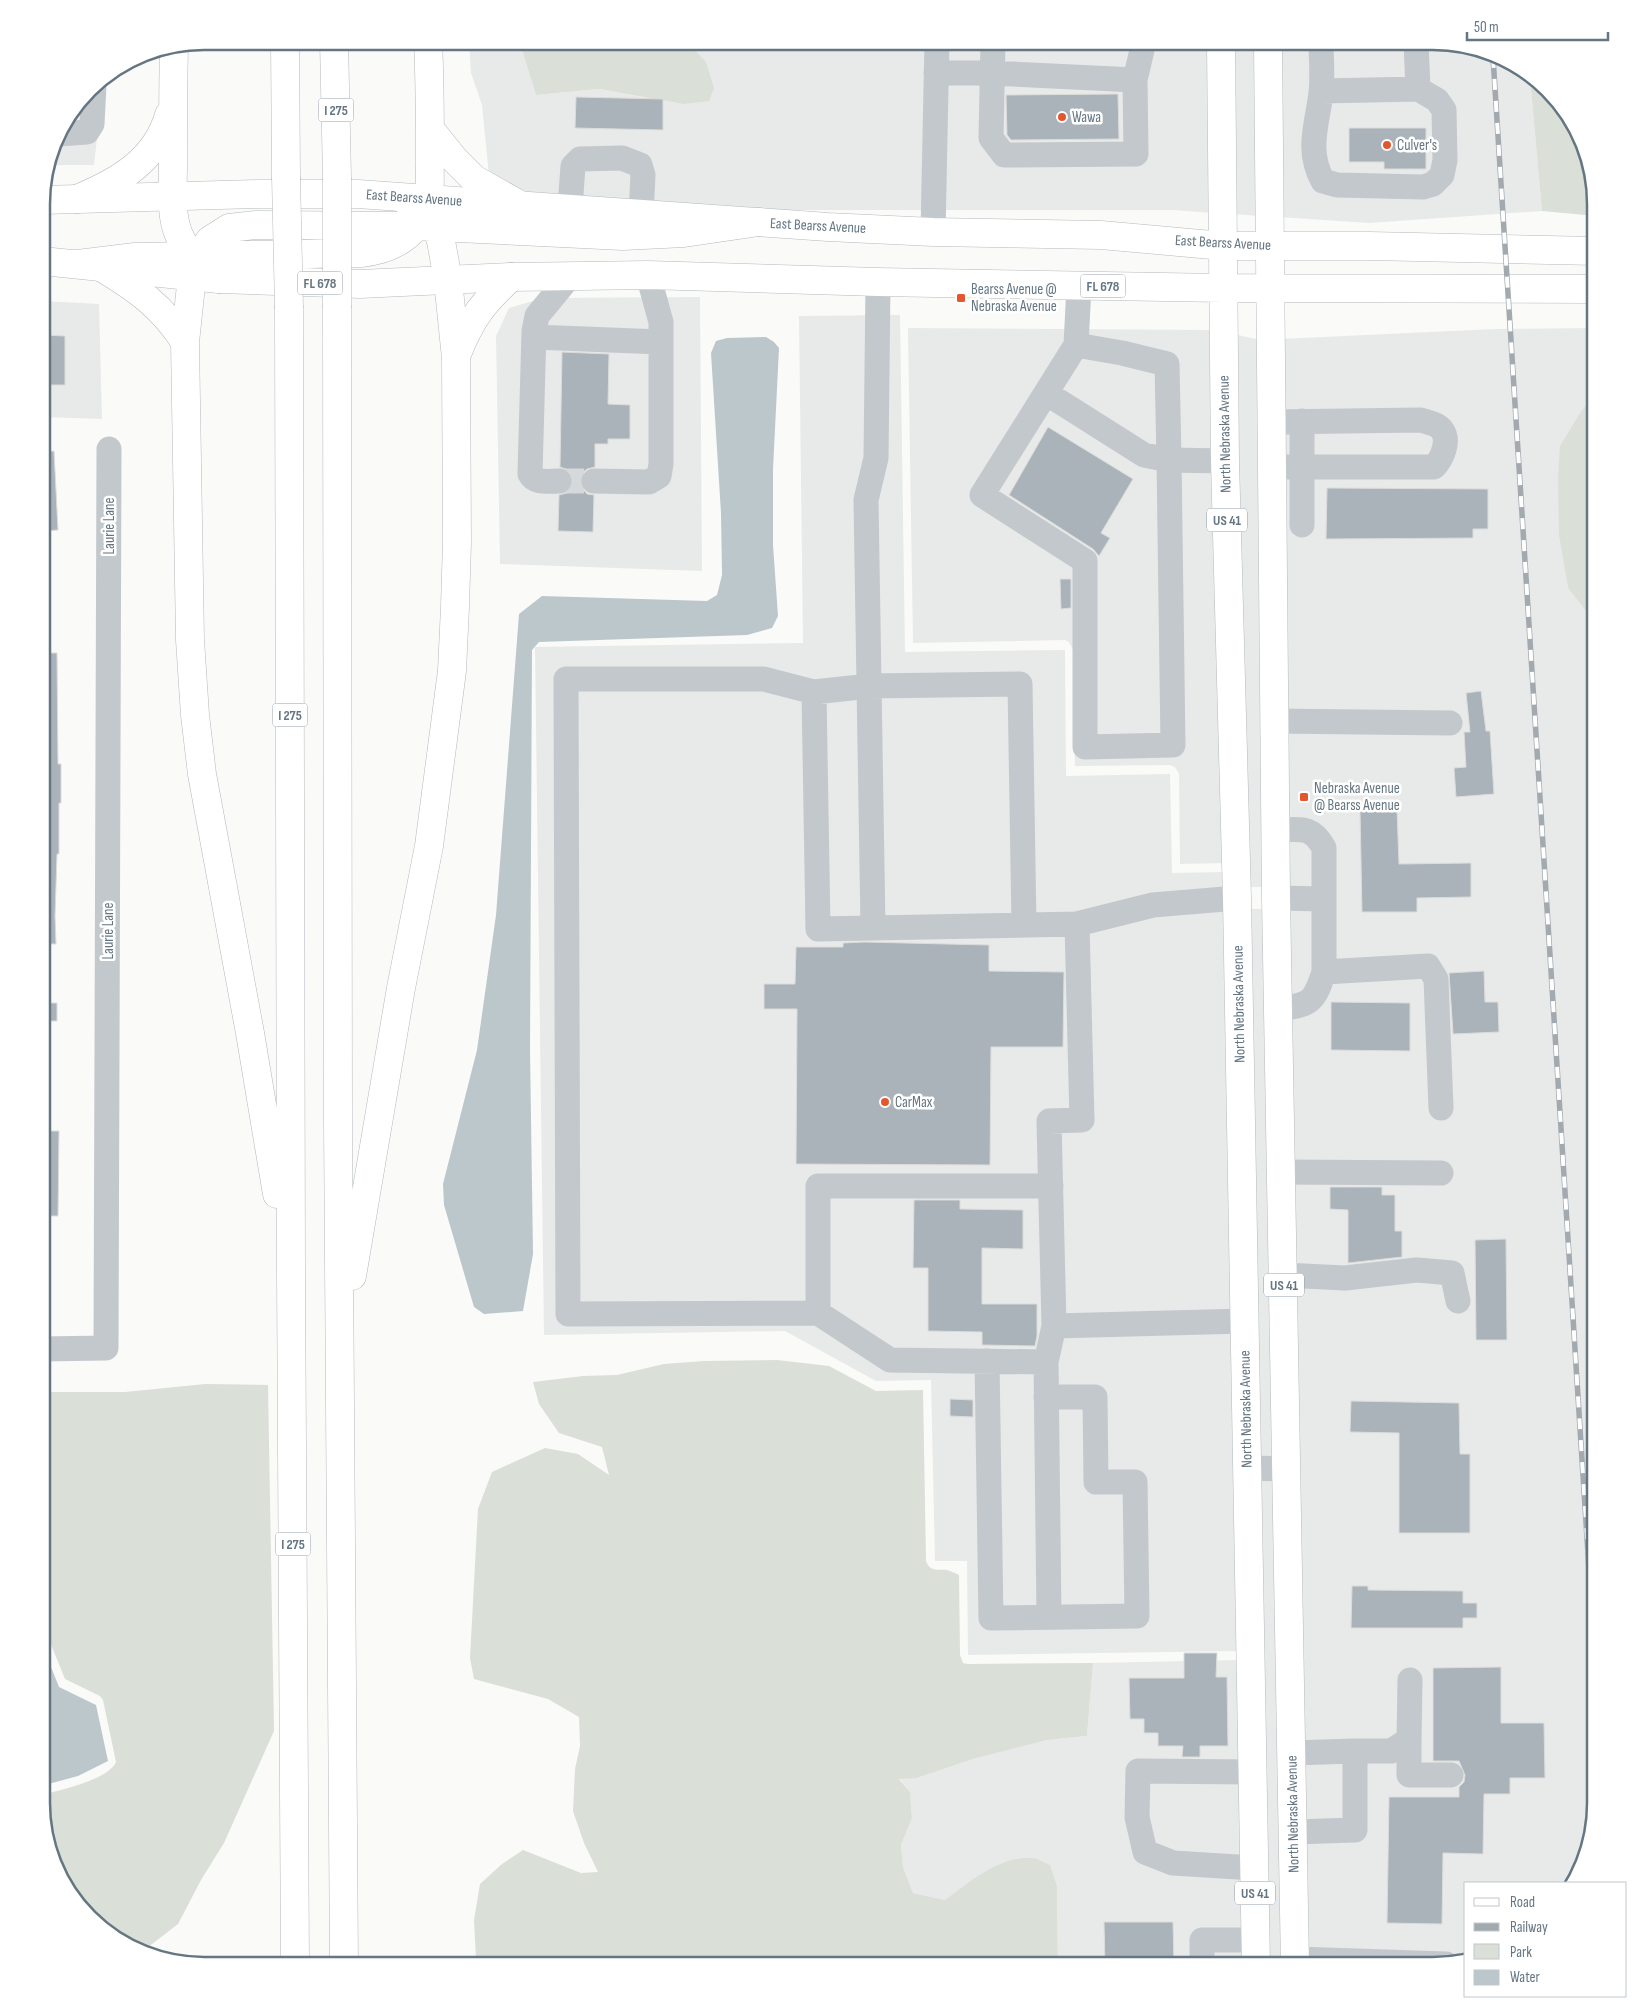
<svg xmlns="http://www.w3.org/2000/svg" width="1637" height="2007" viewBox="0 0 1637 2007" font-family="'Sofia Sans Condensed',sans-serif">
<rect width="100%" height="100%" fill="#fafaf8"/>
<path fill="#e8e9e9" d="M469 41H522L523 53 536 95 599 89 683 104 690 46 686 41 1211 42 1213 213 1173 210H741L522 194 489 175 482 105 471 73Z
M1231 42H1258L1260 216 1232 214Z
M1277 42H1444L1514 63 1530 78 1542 211 1369 223 1279 217Z
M104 77 94 165H49L58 132 96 82Z
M700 297 702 571 500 564 496 336 509 308 543 298Z
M42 301 99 304 102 419 42 417Z
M900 315 905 652 1065 650 1066 776 1170 774 1172 873 1225 872 1238 1651 968 1655 967 1561H935L931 1380 876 1381 785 1331 544 1335 535 647 803 643 799 316Z
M908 328 1213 330 1226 863 1180 864 1179 774 1175 767 1170 765 1075 766 1073 650 1069 642 1065 640 913 643Z
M1596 328V394L1582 410 1559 536 1568 588 1596 624V1804L1579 1875 1572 1883H1466V1960L1434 1966H1305L1280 339 1495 329Z
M1233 334 1261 340 1266 887H1246Z
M1246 909H1266L1277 1457H1257Z
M1257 1479H1278L1285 1966H1266Z
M1238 1660 1246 1966H1058L1057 1887 976 1878 945 1900 913 1893 903 1867 901 1845 912 1818 910 1792 899 1778H917L973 1759 1047 1740 1087 1736 1093 1663Z"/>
<path fill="#dadfd7" d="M522 41H686L706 62 714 88 709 101 683 104 599 89 536 95 523 53Z
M1530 78 1568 113 1587 152 1596 204V216L1542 211Z
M1596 394V624L1568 588 1559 536 1558 478 1560 446 1582 410Z
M777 1360 829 1366 876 1391 923 1390 926 1561C930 1572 937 1569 947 1570 951 1571 955 1573 959 1575L960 1655 963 1663 968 1664 1093 1663 1087 1736 1047 1740 973 1759 917 1778 899 1779 910 1792 912 1818 901 1845 903 1867 913 1893 945 1900C970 1882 999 1856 1032 1858 1038 1858 1044 1863 1050 1865L1057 1887 1058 1966H484L476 1959 474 1920 480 1884 502 1864 523 1850 581 1873 598 1872 584 1843 573 1811 575 1769 580 1746 579 1717 548 1699 474 1679 470 1658 478 1509 492 1472 545 1448 578 1454 609 1475 602 1447 559 1433 539 1404 533 1382 583 1376 617 1375 664 1364 704 1361Z
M205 1384 268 1385 274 1731 224 1843 201 1880 178 1924 143 1951 132 1949 69 1894 50 1855 41 1795C60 1790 108 1780 116 1762L103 1700 100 1696 65 1679 41 1620V1392H125Z"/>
<path fill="#bbc7cb" d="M766 337 774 342 779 348 773 469V545L778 616 772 628 747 635 539 642 532 650 530 1050 533 1254 523 1311 484 1314 474 1307 444 1205 443 1184 477 1050 496 915 519 614 542 596 707 601 717 595 722 575 721 513 711 353 716 341 727 338Z
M41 1642 59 1687 96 1705 108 1761 78 1776 41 1786Z"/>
<path fill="#aab3b9" stroke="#dcdcda" d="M1118 94 1119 139 1011 140 1007 135 1006 95Z
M576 97 663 99V130L575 128Z
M1349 128H1426V169H1384V162H1349Z
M42 335 65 336V385H42Z
M562 352 609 354 608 404 630 405V439H608V444H595V467L587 469 581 474 580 481 582 488 587 494 594 495 593 532 558 531 559 495 567 493 571 488 573 481 571 473 566 469 560 467Z
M1048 427 1133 479 1101 533 1110 538 1099 556 1093 549 1009 495Z
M54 451 58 530 42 531V452Z
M1327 488 1488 489V529H1473V538L1326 539Z
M1060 579H1071V608L1061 609Z
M42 653H57L58 764H61V803H59V854H57L55 916 56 944H41Z
M1481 691 1486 731H1490L1494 794 1456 797 1454 768 1466 767 1464 732H1470L1466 693Z
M1397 809 1399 864 1471 863V897L1417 898V912H1362L1360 810Z
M864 942 989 945V971L1064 972 1063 1047H991L990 1165 796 1164 797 1009H764V984H795L796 947H843V943Z
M1484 971 1485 1002H1498L1499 1032 1453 1034 1449 973Z
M1331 1002 1410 1003V1051L1331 1050Z
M41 1003H57V1021H41Z
M41 1131H59L58 1216H41Z
M1330 1187H1382V1195H1395V1231H1402V1257L1348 1263V1210L1330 1209Z
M914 1200H960V1209L1023 1210V1249L982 1248V1304H1037V1336L1035 1346 982 1345V1332L928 1331V1268H913Z
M1506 1239 1507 1340H1476L1475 1240Z
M950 1399 973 1400V1417L950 1416Z
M1351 1401 1459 1403 1460 1454H1470V1533H1399V1433L1350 1432Z
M1352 1586H1368V1590L1463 1591V1603H1477V1618H1463V1628H1351Z
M1184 1653H1217L1216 1677H1227L1228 1746H1200V1757H1182L1183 1746H1158V1733H1144V1719H1130L1129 1678H1184Z
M1501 1667V1723H1544L1545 1778H1510V1794H1484L1483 1854 1443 1853 1442 1924 1387 1923 1389 1797H1459V1787L1464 1782 1465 1775 1459 1761H1433V1668Z
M1104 1922H1173L1174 1966H1105Z"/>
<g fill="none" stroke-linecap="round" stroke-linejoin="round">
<path stroke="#d5d9db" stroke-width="25" stroke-dasharray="25 12" stroke-linecap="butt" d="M559 481H594"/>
<g stroke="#b5babe" stroke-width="29">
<path id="major" d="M1221 42 1225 461 1237 898 1256 1966
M1268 42 1276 898 1295 1966
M42 200 259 194H358L828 227 933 232 1101 235 1223 246H1370L1596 251
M42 261 219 279 360 284 511 277 648 275 878 282 1223 288 1596 289"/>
</g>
<g stroke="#b4b9bd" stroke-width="29">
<path id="highway" d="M285 41 286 177
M334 41 337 178
M174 47C173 87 173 126 173 166 173 188 170 214 179 235 187 254 201 268 219 279
M430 129 455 160 474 179 520 205
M77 199C118 182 156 161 169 115
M78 264 135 257 361 253C389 250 412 239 425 212 432 197 429 179 430 163 430 123 430 82 428 41
M101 267C136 288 162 306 185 342
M289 308 291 1273 295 1966
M337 308 338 1122 344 1966
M457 354C471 318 483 303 511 277
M277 1194 250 1033 202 774 195 715 190 640 185 342 192 276 199 255 210 240 229 228 256 225 416 226 623 236 684 233 759 222
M352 1276 401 988 429 846 452 671 455 607 457 542 456 358 448 280 441 241 436 227 425 212 402 198"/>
</g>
<path stroke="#c3c8cc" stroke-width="25" d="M993 41 991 138 1004 155 1136 154 1135 80 1142 50V42
M1321 42C1321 58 1323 76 1321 93 1317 125 1306 151 1323 181L1337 185 1423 187 1433 184 1442 175 1445 160 1444 110 1437 100 1418 89 1321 91
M1416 42 1418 89
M936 73H992L1135 80
M58 134 87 132 92 124 94 85
M570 208 573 166 580 159 622 158 640 165 643 175 641 214
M933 232 937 41
M1079 286 1076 345 982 495 1085 561V747L1173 745 1169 460 1225 461
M534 337 661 342
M1046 393 1144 455 1169 460 1167 364 1122 353 1076 345
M1302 421V525
M1271 422 1421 420C1427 422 1438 424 1442 430 1450 441 1442 459 1434 467H1272
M559 481C549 481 535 484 530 474L534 331 537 316 570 276
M594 481 649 482 659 476 661 464V322L648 275
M814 692 818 929 1077 924 1153 905 1237 898
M1274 721 1450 723
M1275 830C1299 830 1311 824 1324 848V972
M1276 898 1324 899
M1024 925 1020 684 869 686 814 692 764 679H566L568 1314 818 1313 890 1360 1046 1362
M873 928 866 500 876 458 878 282
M1278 1009C1310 1005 1314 1003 1324 972L1428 966 1436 979 1441 1108
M1281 1172 1441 1173
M1283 1275 1345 1278 1417 1270 1452 1273 1458 1301
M818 1313V1186H1051
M1054 1326 1245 1321
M41 1349 106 1348 109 449
M987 1361 991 1618 1137 1616 1135 1482H1096L1095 1397H1046
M1247 1468 1287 1469
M1049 1617 1046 1362 1054 1326 1049 1121 1082 1120 1077 924
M1409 1740V1775H1451
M1355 1751H1391L1409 1740 1410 1680
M1292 1753 1355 1751V1830L1293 1832
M1253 1772 1138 1771 1137 1817 1145 1852 1173 1863 1254 1868
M1295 1959 1446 1964
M1202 1966V1940H1255"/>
<use href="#major" stroke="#fff" stroke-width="28"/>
<use href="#highway" stroke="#fff" stroke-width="28"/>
<g stroke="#a2aab0" stroke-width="5.5">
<path id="rail" d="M1493 57 1596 1680"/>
</g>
<use href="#rail" stroke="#fff" stroke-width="4" stroke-dasharray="11" stroke-linecap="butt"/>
<g stroke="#b4b9bd" stroke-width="29" stroke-linecap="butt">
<path id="highway-bridge" d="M286 177 289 308
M337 308V178"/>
</g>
<use href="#highway-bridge" stroke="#fff" stroke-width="28"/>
</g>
<g fill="#e4572e" stroke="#fff" stroke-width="2">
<circle cx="1062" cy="117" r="5"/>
<circle cx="1387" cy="145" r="5"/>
<rect x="956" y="293" width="10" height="10" rx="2.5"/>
<rect x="1299" y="792" width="10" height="10" rx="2.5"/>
<circle cx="885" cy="1102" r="5"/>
</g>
<g text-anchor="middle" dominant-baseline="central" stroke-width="5" stroke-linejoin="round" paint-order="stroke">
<g fill="#fff" stroke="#939fa8" stroke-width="1">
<rect x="318.5" y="98.5" width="35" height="23" rx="4"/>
<rect x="297.5" y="271.5" width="45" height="23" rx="4"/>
<rect x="1080.5" y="274.5" width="45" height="23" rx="4"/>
<rect x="1207" y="508.5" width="40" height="23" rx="4"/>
<rect x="272.5" y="703.5" width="35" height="23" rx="4"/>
<rect x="1264" y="1273.5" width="40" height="23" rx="4"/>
<rect x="275.5" y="1532.5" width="35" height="23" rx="4"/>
<rect x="1235" y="1881.5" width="40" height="23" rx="4"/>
</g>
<g font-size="14" font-weight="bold" fill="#657683">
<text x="336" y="110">I 275</text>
<text x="320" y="283">FL 678</text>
<text x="1103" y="286">FL 678</text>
<text x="1227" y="520">US 41</text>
<text x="290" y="715">I 275</text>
<text x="1284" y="1285">US 41</text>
<text x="293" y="1544">I 275</text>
<text x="1255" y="1893">US 41</text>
</g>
<g font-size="15" fill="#657683" stroke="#fff" text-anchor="start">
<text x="1072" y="117">Wawa</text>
<text x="1397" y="145">Culver's</text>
<text x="971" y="289">Bearss Avenue @<tspan x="971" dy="17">Nebraska Avenue</tspan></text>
<text x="1314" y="788">Nebraska Avenue<tspan x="1314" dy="17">@ Bearss Avenue</tspan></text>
<text x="895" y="1102">CarMax</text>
</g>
<g font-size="15" fill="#657683" stroke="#fff">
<text transform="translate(414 198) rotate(4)">East Bearss Avenue</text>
<text transform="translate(818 226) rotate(3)">East Bearss Avenue</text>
<text transform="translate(1223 243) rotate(3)">East Bearss Avenue</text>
<text transform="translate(1225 434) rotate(-91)">North Nebraska Avenue</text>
<text transform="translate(109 526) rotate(-90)">Laurie Lane</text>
<text transform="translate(108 931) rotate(-90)">Laurie Lane</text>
<text transform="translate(1239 1004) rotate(-91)">North Nebraska Avenue</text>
<text transform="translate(1246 1409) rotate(-91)">North Nebraska Avenue</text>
<text transform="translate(1293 1814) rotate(-91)">North Nebraska Avenue</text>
</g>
</g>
<path d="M0 0H1637V2007H0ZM204 50H1433A154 154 0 0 1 1587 204V1803A154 154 0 0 1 1433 1957H204A154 154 0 0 1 50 1803V204A154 154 0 0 1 204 50Z" fill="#fff" fill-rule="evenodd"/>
<path fill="none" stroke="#657683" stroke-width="2.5" d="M204 50H1433A154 154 0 0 1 1587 204V1803A154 154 0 0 1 1433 1957H204A154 154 0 0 1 50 1803V204A154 154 0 0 1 204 50Z"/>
<rect x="1464" y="1882" width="162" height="115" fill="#ffffff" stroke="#c1c8cd"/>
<rect x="1474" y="1898" width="25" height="8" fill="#ffffff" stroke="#c1c8cd"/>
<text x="1510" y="1907" font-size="15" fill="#657683">Road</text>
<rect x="1474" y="1923" width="25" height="8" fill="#a2aab0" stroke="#c1c8cd"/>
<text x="1510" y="1932" font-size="15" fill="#657683">Railway</text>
<rect x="1474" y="1944" width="25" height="15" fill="#dadfd7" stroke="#c1c8cd"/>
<text x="1510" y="1957" font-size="15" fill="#657683">Park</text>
<rect x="1474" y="1970" width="25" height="15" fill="#bbc7cb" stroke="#c1c8cd"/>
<text x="1510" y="1982" font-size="15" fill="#657683">Water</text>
<path d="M1467 32v8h141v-8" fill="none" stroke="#657683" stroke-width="2.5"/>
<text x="1474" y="32" font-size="15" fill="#657683" stroke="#ffffff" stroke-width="4" paint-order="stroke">50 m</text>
</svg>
